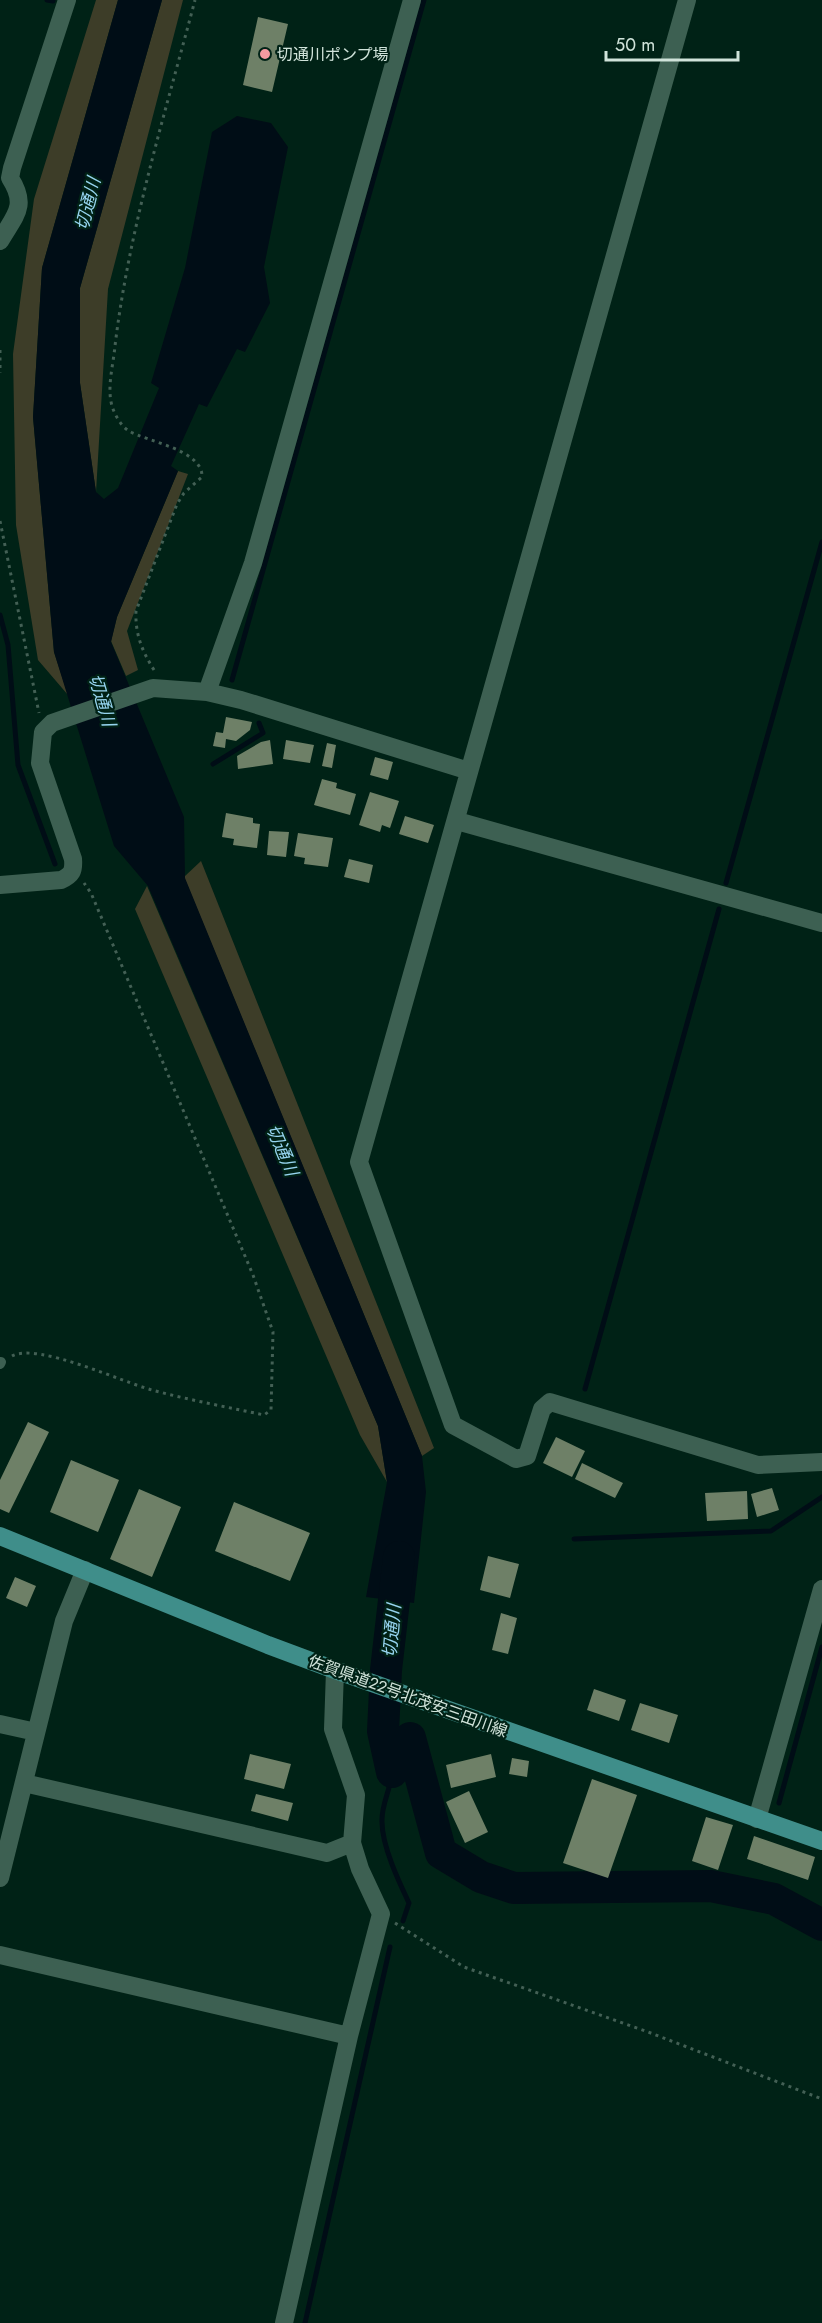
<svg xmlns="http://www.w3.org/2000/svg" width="822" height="2323" viewBox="0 0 822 2323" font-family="Jost,'Noto Sans JP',sans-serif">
<rect width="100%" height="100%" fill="#002216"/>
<path fill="#3d3d28" d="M96 0H118L42 268 33 417 54 652 68 695 38 660 16 525 13 354 34 199Z
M162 0H183L108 289 96 492 80 383V288Z
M178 471 188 474 127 631 138 670 126 676 111 641 117 617Z
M201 861 434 1448 422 1456 184 877Z
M147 886 378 1426 387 1482 360 1435 135 909Z"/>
<path fill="#000d16" d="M118 0H162L80 288V383L96 492 104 499 118 488 159 388 151 383 185 268 212 132 237 116 271 123 288 147 264 267 270 303 245 352 237 349 207 407 199 404 171 466 178 471 117 617 111 642 184 817 185 878 422 1456 426 1492 414 1603 366 1597 387 1482 378 1426 148 886 114 846 54 652 33 417 42 268Z"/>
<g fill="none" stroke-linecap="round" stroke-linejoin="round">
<path stroke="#000d16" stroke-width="5" d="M47 0 53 1
M0 615 8 645 18 765 55 864
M232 680 424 0
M213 764 263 733 259 723
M726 883 822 542
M585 1389 719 909
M574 1539 771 1531 822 1497
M392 1772C391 1789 381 1805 382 1822 382 1846 399 1882 409 1903L403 1921
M779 1803 822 1647
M305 2323 390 1947"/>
<path stroke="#000d16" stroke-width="32" d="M399 1557 386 1670 383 1731 392 1772 410 1738 441 1853 481 1877 514 1888 711 1886 774 1899 822 1925"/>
</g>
<path fill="#6e8067" d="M258 17 288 24 272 92 243 85Z
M226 717 252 722 250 730 236 741 226 739 225 748 213 746 216 732 223 733Z
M270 740 273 764 238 769 237 756 261 742Z
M286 740 314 745 310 763 283 759Z
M327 743 336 745 332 768 322 766Z
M375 757 393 762 388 780 370 775Z
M322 779 337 783 336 788 356 794 350 815 314 805Z
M370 792 399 801 390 828 382 825 380 832 359 825Z
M226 813 253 818V823L260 824 257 848 233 845 234 839 222 837Z
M405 816 434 825 428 843 399 834Z
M269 831 289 832 286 857 267 855Z
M298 833 333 838 328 867 304 864 305 858 294 856Z
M349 859 373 865 369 883 344 877Z
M28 1422 49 1432 9 1513 0 1509V1480Z
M556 1437 585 1451 572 1477 543 1463Z
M71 1460 119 1480 98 1532 50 1512Z
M582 1463 623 1483 615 1498 575 1479Z
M772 1488 779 1510 757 1517 751 1494Z
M139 1489 181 1507 152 1577 110 1559Z
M747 1491 748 1519 707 1521 705 1493Z
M234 1502 310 1533 290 1581 215 1551Z
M488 1556 519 1564 510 1598 480 1590Z
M15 1577 36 1586 27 1607 6 1598Z
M501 1613 517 1618 508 1654 492 1650Z
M594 1689 626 1700 619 1721 587 1710Z
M640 1703 678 1715 669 1743 631 1730Z
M250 1754 291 1764 284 1789 244 1779Z
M491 1754 496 1777 451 1788 446 1765Z
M512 1758 529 1761 527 1777 509 1774Z
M592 1779 637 1795 608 1878 563 1863Z
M469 1791 488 1832 465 1843 446 1802Z
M256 1794 293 1803 288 1821 251 1811Z
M706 1817 733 1825 718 1870 692 1861Z
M754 1836 815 1857 808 1880 747 1859Z"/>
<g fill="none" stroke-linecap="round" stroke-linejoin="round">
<path stroke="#436055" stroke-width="3" stroke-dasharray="3 4.5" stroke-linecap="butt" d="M0 350V373
M0 521 39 713
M154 670C142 651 135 634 136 611L177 504 184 493 202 477C203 450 148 442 129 431 122 427 116 417 113 409 106 390 113 367 115 346 129 229 165 114 195 0
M12 1356C37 1342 122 1382 152 1390 189 1400 227 1407 264 1415L271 1410 273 1332 253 1275 91 893 84 883
M395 1923 464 1967 648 2032 822 2099"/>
<path stroke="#3d6052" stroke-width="10" d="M0 1364 1 1362"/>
<path stroke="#3d6052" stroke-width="18" d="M687 0 359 1162 453 1425 516 1459 527 1456 542 1409 550 1402 758 1465 822 1462
M0 241C15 215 28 206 10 178L12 168 67 0
M207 692 253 563 412 0
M457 821 822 923
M0 885 61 880C72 875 74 871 73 859L40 763 43 732 52 723 153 688 207 692 241 700 469 771
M0 1724 36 1732
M24 1783 327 1853 352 1843
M0 1878 64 1621 85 1570
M0 1955 349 2036
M284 2323 349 2036 381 1914 360 1869 352 1843 356 1795 333 1729 335 1670"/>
<path stroke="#3d6052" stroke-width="18" d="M757 1819 822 1589"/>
<path stroke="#3f8e8a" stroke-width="18" d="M0 1536 268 1645 335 1670 822 1841"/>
</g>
<circle fill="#f49aa0" stroke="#002216" stroke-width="2" cx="265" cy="54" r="6"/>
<g text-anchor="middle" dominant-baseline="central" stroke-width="4.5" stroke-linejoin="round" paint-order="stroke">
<g font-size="16" fill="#d0e3da" stroke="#002216" text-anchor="start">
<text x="277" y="54">切通川ポンプ場</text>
</g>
<g font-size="16" fill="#d0e3da" stroke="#002216">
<text transform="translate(408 1696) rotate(20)">佐賀県道22号北茂安三田川線</text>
</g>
<g font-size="18" font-style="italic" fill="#96d4ef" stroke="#002216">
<text transform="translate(88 204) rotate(-76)">切通川</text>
<text transform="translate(102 700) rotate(74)">切通川</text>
<text transform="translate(282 1150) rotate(67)">切通川</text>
<text transform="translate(392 1631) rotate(-85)">切通川</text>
</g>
</g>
<path d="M606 51v9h132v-9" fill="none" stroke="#d0e3da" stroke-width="3"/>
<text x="615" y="51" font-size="18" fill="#d0e3da" stroke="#002216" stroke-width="4.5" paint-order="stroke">50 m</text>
</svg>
